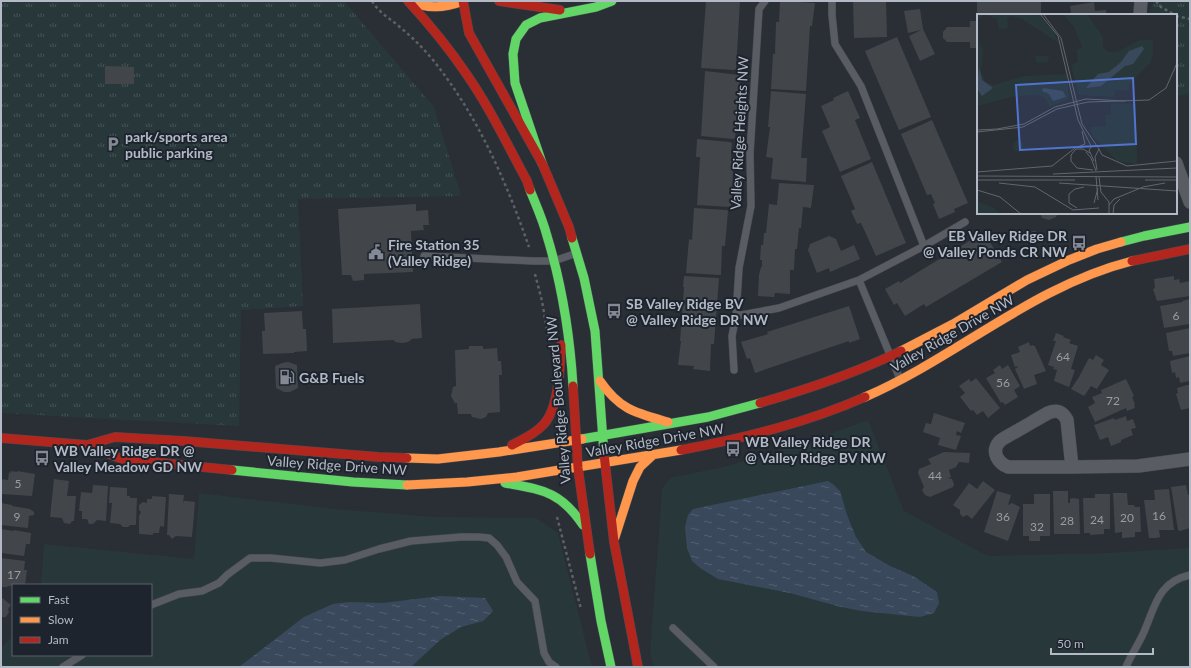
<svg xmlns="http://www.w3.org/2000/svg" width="1191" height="668" viewBox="0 0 1191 668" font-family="Lato,sans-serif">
<defs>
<pattern id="park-tufts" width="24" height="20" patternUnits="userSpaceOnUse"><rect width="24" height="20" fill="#28383a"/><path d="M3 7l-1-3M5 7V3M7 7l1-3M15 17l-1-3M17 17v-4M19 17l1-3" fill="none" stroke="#455355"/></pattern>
<pattern id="water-ripples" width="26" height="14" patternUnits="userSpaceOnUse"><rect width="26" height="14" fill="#3a485c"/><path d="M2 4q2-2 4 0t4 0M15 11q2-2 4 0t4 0" fill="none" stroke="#546072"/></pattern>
</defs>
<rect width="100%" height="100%" fill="#2a2e35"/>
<path fill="#28383a" d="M868 420 904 511 988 556 1108 553 1190 548V667H654L650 653 662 489 670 478 728 466 802 444Z
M199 493 333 509 435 517 536 518 558 533 592 667H1V648L13 636V655H151V585H41L44 544 194 559Z"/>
<path fill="url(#park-tufts)" d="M1 1H344L434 107 461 196 298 199 303 306 241 310 239 426 1 413Z
M1154 1H1190V93L1176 96V15H1151L1150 10Z"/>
<path fill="url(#water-ripples)" d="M828 481 834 485 840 491 847 515 856 537 866 552 890 566 913 576 937 592 939 603 934 613 920 617 862 611 841 607 790 593 718 579 700 568 692 561 687 548 685 527 688 515 693 509Z
M440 596 485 598 493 611 483 621 461 627 440 640 411 667H239L304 617 333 604 349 602 383 603Z"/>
<path fill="#42464b" d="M706 1H740L736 69 734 70 701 68Z
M780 1 815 3 812 26H810L806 91 771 89 773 54H775L776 22H779Z
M853 1H886L887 37 854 38Z
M977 1H1041V15H977Z
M1094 2 1095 11 1106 10 1107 15H1069L1071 12 1070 6Z
M920 9 923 29 935 54 920 61 909 36 921 30 908 33 904 11Z
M970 21H978V48H970V42H947L943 38V32L947 27H970Z
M897 37 931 117 899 130 865 51Z
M105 66 134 67V84H105Z
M705 71 740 75 735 138 733 139 701 136Z
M771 91 806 94 801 158H807L806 182 771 179 773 158 766 157 770 127H768Z
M848 91 860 118 855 120 871 159 840 172 822 131 830 127 821 106 834 100 833 98Z
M932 120 968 203 954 209 955 212 939 219 933 204 935 203 931 194 927 195 901 134Z
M697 139 730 142 732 143 731 157H734L731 206 729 207 697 205 700 157H696Z
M180 150 195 151V160H180Z
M872 162 906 243 876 256 861 223 857 224 851 211 855 209 841 176Z
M779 183 814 185 811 208 803 207 801 228H799L797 249H795L794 270H790V294L775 293 774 297 758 296 759 275 761 267H762V260H760L761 245H763L764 233H766L769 204 777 205Z
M416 204V211L428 210 429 225H423L424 230 411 231 413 272 364 274V280L353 281 351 275H342L338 209Z
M694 208 727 210 728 211 725 246H722L721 275H719L686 273 689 239 692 240Z
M1040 213H1058L1056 217 1049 220 1042 218Z
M1029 236a5 5 0 1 1 10 0a5 5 0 1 1-10 0Z
M984 232 1002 262 926 307 924 304 905 316 897 303 894 305 885 289 899 281 900 283Z
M829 236 836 239 841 251 854 245 860 259 830 272 829 268 817 273 808 250 810 244Z
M684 276 719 278 714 344H711L710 371 693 369 694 366 678 365 681 341H680L684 287H683Z
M1174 276V280L1179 279 1180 283 1190 281V296L1157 301 1153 289 1155 288 1154 279Z
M1190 299V324L1164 328 1160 306 1183 302 1182 301Z
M420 304 422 338 411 339V340L408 342 402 343 395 342 394 340 333 343 332 309Z
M849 306 860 339 849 343V341L755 373 750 358 747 359 741 342 768 334 767 332Z
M302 311 303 329H306L307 351 294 352V353L263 354 262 331H265L264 313Z
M1190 328V353L1173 356 1172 351H1169L1166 333Z
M1056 333 1064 336 1063 337 1071 340 1069 343 1078 346 1071 369 1075 370 1069 387 1054 381 1057 370 1053 369 1054 367 1048 365 1056 341H1053Z
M1029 342 1030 346 1033 345 1034 346H1035L1046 371 1034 375 1037 384 1024 389 1015 369 1018 367V366L1015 367 1011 355 1020 352 1018 347Z
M469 346H483V349L497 348 498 361H501L502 375H499L500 412 488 413 486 417 481 419 472 417 471 414H458L457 403H455L451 396 453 387 456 386 455 350 469 349Z
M1096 355 1104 360 1101 365 1109 370 1097 389 1091 386 1084 396 1071 389 1079 377 1089 358 1093 360Z
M1190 356V381L1180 383 1179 377 1176 378 1175 372 1172 373 1170 361Z
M288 362 297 365 298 388 290 392H284L276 388 275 366 282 363Z
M1000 365 1002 369 1008 365 1020 386 1014 390 1018 397 1005 405 1003 402 1001 403 986 378 995 373 993 370Z
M976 378 1000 408 988 418 983 411 977 415 973 410 971 411 960 397 965 393 959 386 969 379 971 382Z
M1126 379 1134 396 1132 397 1135 404 1134 405 1135 408 1127 411 1126 408 1095 422 1088 407 1095 403 1092 397 1102 393 1101 390Z
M1187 385H1190V408L1181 410 1176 394 1178 393 1177 388Z
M934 413 965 423 961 433 957 431 956 435 961 436 956 450 938 445 940 438 923 432 926 423 931 424Z
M1126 416 1127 421 1133 419 1136 428 1131 429 1133 435 1121 440V442L1111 446 1108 437 1100 440 1094 425 1114 418 1115 420Z
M944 452 970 453 969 463 959 462 956 467 949 470 951 477 948 478 952 479 954 484 953 487 930 497 925 495 922 490 924 487 918 473 919 469 931 464 928 459Z
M11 471 17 472V471L35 474 32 496 1 494V479L8 480 9 472 11 473Z
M54 479 69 481 67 496H76L74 521H72L70 524 64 523 62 518 50 517Z
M983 481 995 490 972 519 967 515 963 517 960 514V510L953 505 969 483 977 489Z
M93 485 108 486 106 521 97 520 93 524H89L87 519H82V511H79L81 492 92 493Z
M1186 485 1188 495H1190V528L1180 531 1178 530 1171 487Z
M110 487 127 488V496H130V498H137L136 525H130L128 527H123L120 524 110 523 112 503H109Z
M1169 489 1174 530H1159L1160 537 1156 538H1149L1144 500H1155L1154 490Z
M997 491 1011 495 1008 505 1012 503 1020 507 1008 541 984 532Z
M1053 491H1068V503H1070V499L1072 498 1079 499 1080 534H1054Z
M1113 493H1127L1128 505H1134L1135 507H1140L1141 532H1135V537L1122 538V532L1115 533Z
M169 494 184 495 183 503 184 501H187L195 502 192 537 176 536 172 539 169 535H167Z
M1034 494H1050V536H1040V541H1029V536H1023V504H1034Z
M1095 494H1110V529H1104V534L1090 535V533H1084L1083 498H1095Z
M152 496 166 497 164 527 160 526 159 533H153V535L139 534V516L141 512 139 510V505L143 502 147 503V499H152Z
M1 503 12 505V506L30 509 34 512V515L29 516 28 528 1 525Z
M1 529 14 531V530L31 533 30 544H26L24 556 1 553Z
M1 558 25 561 24 570H27L25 585 8 586 7 587H1Z
M1 597 11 605 8 609 9 612 6 617H2L1 618Z"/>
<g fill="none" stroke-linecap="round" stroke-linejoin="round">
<g stroke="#46494e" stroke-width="8">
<path id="lane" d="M832 1V15L835 44 861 86 924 246
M424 256 533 261H554L577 253
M859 280 900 379
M736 316 779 308 859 280 924 246 965 222
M734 370 732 336 736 316 739 268 751 206 750 153 759 9 765 1
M151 605 179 594 202 591 219 583 227 575 250 558H271L320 563 345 560 379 549 411 541 461 537H479L489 538 497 545 506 557 517 582 535 601 544 653 549 662 556 667
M673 628 714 667
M63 667 82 655
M1126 667C1131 655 1138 645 1143 634 1155 608 1157 582 1190 575"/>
</g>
<g stroke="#46494e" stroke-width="14">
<path id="street" d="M1140 15 1141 1
M1176 163 1190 202
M1072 467 1067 420C1063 412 1057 409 1048 413 1037 419 1026 426 1015 432 1010 435 1003 438 999 442 991 452 998 463 1008 467H1072L1138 466 1190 459"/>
</g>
<g stroke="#474a51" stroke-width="10">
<path id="fast" d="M542 163 515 83 513 54 516 39 526 25 540 18 596 7 612 1
M530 190C536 205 543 220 547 236 562 285 570 336 573 386
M572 238 584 278 595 331 604 454
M1121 242 1144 236 1190 227
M582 439 708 417 760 403
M232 470 353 482 407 485
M505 483C543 490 560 491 583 525
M590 554 601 621 611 667"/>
</g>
<g stroke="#474a51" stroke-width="10">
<path id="slow" d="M411 1C428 10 445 8 463 1
M901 351 953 324 1027 280 1069 260 1097 249 1121 242
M600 381C620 410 636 413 668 422
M865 397C957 357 1033 286 1132 261
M407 458 438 459 499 452 582 439
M407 485 467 482 517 477 681 450
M615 537 633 481 640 467 653 455"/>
</g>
<g stroke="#474a51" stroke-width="10">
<path id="jam" d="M408 1C429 24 448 47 465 72 489 106 507 144 527 181L530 190
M463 1 469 33 542 163 569 227 572 238
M499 1 560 10
M1132 261 1190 249
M573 386 578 468 590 554
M760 403C808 389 856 373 901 351
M1 438 87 445 122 459 232 470
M87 445 115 437 184 441 379 457 407 458
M512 445C523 439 535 434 543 425 559 409 560 367 561 345
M681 450C744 438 806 423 865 397
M604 454 614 542 638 667"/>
</g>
<path stroke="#5d6166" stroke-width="2.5" stroke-dasharray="3 3" stroke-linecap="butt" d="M372 1C379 13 391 19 401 28 413 38 423 48 433 60 478 116 506 181 529 247
M1156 1 1161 7 1175 15
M1176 16 1190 19
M535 274 542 301 548 336
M557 517 581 609"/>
<use href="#lane" stroke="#595c62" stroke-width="7"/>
<use href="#street" stroke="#595c62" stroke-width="13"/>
<use href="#fast" stroke="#63d668" stroke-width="9"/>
<use href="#slow" stroke="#ff974d" stroke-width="9"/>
<use href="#jam" stroke="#b3261e" stroke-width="9"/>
</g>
<defs>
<g id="parking-bare" transform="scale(1.2)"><path d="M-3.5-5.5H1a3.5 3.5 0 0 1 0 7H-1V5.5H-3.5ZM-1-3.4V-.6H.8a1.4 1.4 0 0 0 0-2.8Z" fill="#848993" stroke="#1e242e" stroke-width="2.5" paint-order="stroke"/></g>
<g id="bus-bare" transform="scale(1.2)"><path d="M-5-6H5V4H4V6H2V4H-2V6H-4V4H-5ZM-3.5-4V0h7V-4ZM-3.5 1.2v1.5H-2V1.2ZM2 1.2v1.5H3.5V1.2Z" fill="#848993" stroke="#1e242e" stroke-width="2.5" paint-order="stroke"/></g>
<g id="civic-bare" transform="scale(1.2)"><path d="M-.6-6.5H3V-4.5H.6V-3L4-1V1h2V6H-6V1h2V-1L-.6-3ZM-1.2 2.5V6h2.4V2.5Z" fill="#848993" stroke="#1e242e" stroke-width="2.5" paint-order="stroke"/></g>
<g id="fuel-bare" transform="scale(1.2)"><path d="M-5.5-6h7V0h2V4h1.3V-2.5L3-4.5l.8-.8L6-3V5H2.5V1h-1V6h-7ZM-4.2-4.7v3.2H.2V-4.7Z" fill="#848993" stroke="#1e242e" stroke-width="2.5" paint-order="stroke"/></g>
</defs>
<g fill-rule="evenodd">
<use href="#parking-bare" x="113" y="144"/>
<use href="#bus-bare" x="1079" y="243"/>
<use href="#civic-bare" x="376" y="252"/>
<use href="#bus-bare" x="614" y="311"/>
<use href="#fuel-bare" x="287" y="377"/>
<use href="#bus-bare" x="733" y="449"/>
<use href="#bus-bare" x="42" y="458"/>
</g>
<g text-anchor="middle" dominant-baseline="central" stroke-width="4" stroke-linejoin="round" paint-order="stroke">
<g font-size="12" fill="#989da6">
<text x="1176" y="315">6</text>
<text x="1063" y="356">64</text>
<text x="1003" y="382">56</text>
<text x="1113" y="400">72</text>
<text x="935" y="475">44</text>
<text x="18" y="483">5</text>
<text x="1159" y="515">16</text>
<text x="17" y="516">9</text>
<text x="1003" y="516">36</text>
<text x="1127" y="517">20</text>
<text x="1097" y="519">24</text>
<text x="1067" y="520">28</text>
<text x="1037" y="526">32</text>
<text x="14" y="574">17</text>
</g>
<g font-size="14" fill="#b4bac5" stroke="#1e242e">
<text transform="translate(739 133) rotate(-87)">Valley Ridge Heights NW</text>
<text transform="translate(952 333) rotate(-30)">Valley Ridge Drive NW</text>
<text transform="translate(558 400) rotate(-95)">Valley Ridge Boulevard NW</text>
<text transform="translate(655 440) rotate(-10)">Valley Ridge Drive NW</text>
<text transform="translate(337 465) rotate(4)">Valley Ridge Drive NW</text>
</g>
<g font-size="14" font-weight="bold" fill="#b4bac5" stroke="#1e242e" text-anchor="start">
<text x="125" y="136">park/sports area<tspan x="125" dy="16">public parking</tspan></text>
<text x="1067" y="235" text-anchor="end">EB Valley Ridge DR<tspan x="1067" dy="16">@ Valley Ponds CR NW</tspan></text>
<text x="388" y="244">Fire Station 35<tspan x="388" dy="16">(Valley Ridge)</tspan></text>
<text x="626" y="303">SB Valley Ridge BV<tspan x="626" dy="16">@ Valley Ridge DR NW</tspan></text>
<text x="299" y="377">G&amp;B Fuels</text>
<text x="745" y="441">WB Valley Ridge DR<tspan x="745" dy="16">@ Valley Ridge BV NW</tspan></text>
<text x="54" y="450">WB Valley Ridge DR @<tspan x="54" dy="16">Valley Meadow GD NW</tspan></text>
</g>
</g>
<g transform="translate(977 14)">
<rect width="200" height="200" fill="#2a2e35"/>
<path d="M86 0H110L126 23V32L131 38H140L163 26H176V42L173 49 152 70V77L138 76 137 83 102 81 94 51 101 47 99 36 105 33 97 13ZM0 23 6 37 4 59 9 68 16 71 48 62 90 60 92 85 72 93 68 84 60 81 39 82 0 92Z" fill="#28383a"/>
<path d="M0 0H61L76 17 82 29 43 4 33 2 30 5 31 14 22 15 20 5 8 0 0 6ZM0 187 17 194 24 200H0Z" fill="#28383a"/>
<path d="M58 42H72L71 48 60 49ZM134 89 159 90 160 150 140 147 116 122 113 113 129 112 128 101H134ZM35.5 132a5.5 5.5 0 1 1 11 0a5.5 5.5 0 1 1-11 0Z" fill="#28383a"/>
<path d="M165 32 167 35 156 50 148 52 124 72 109 74 121 60 132 58 144 48 152 37ZM2 53 5 66 16 74 5 82 0 75ZM66 74 86 77 89 83 76 87 72 80 65 77Z" fill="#3a485c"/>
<path fill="none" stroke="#61666f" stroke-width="1" d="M63 0 81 22 101 106 114 132M66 0 84 24 105 110 122 135 118 143 120 156M0 116 20 115 47 110 78 93 109 85 148 87M0 118 46 113 80 95 111 88 172 86 189 74 200 49M122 135 125 141 150 152 200 147M109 138 114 144 119 157M113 139 106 135H99L94 141V147L100 154 116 156M117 147 112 136 115 132H120M0 158 75 152 98 134 108 130 105 117M76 160 200 154M0 162 200 163M119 162 121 186M122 163 124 178 132 188V200M0 166H98M168 166H200M22 169 58 173 96 196 122 194M82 169 200 177M0 176 23 183 44 200M117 189 121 174M132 191 137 185 166 173 188 169M100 194 92 189V180L98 175 107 173M136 200 137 191 143 185"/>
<path fill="#5274d1" fill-opacity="0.15" stroke="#5274d1" stroke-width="2" d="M156 64 159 130 43 136 39 71Z"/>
<rect width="200" height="200" fill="none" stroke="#b4bac5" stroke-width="2"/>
</g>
<rect width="1191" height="668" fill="none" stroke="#b4bac5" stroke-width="4"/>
<rect x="12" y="584" width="140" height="72" fill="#1e242e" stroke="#5a606a"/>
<rect x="20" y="597" width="20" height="6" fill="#63d668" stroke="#5a606a"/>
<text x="48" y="604" font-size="12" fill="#b4bac5">Fast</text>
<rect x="20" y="617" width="20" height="6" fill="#ff974d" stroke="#5a606a"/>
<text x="48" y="624" font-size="12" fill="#b4bac5">Slow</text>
<rect x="20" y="637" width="20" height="6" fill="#b3261e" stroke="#5a606a"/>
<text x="48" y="644" font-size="12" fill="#b4bac5">Jam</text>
<path d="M1051 648v6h102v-6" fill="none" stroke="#b4bac5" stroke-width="2"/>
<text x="1057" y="648" font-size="12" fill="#b4bac5" stroke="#1e242e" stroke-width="3" paint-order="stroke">50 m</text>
</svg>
